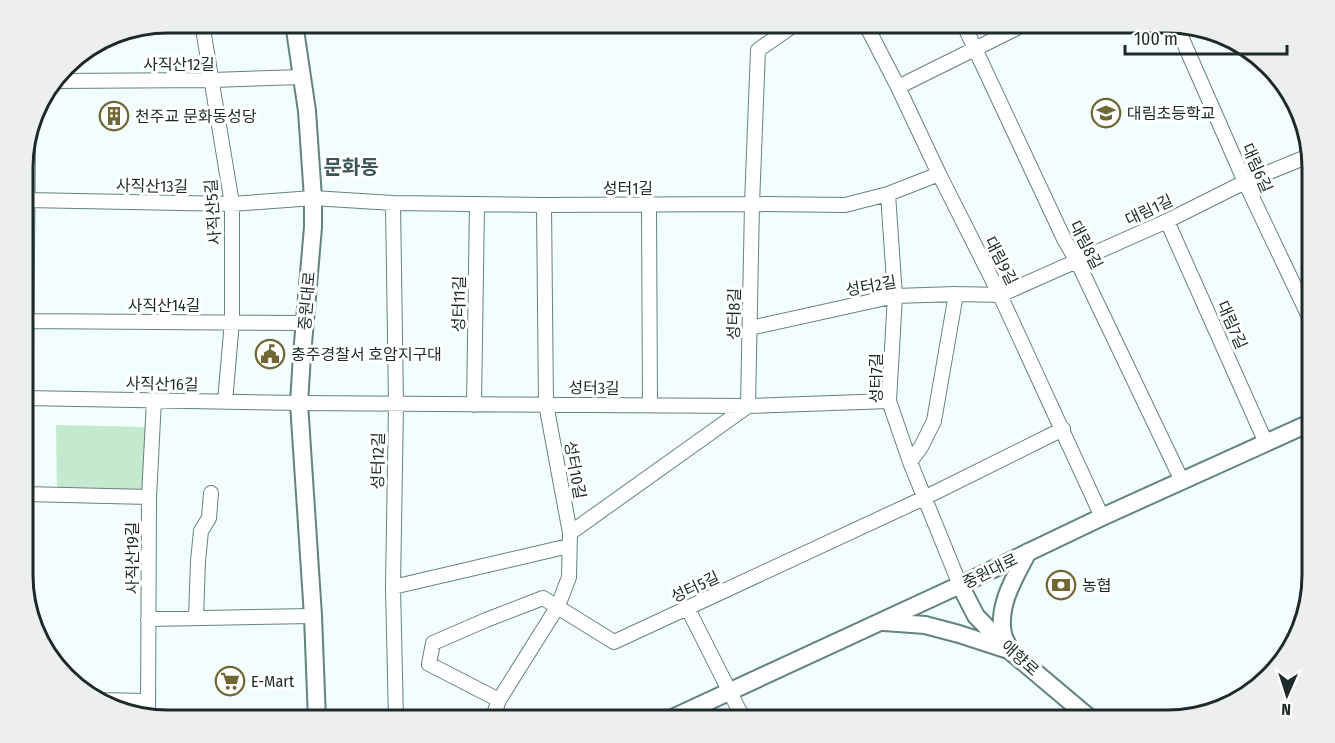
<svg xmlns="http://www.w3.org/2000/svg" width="1335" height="743" viewBox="0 0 1335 743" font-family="'Fira Sans Condensed','Noto Sans KR',sans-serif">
<rect width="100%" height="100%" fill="#f1fefd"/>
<path fill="#c3eace" d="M56 425 146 427 143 489H57Z"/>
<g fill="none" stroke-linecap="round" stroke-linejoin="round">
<g stroke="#638380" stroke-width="16">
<path id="minor" d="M202 23 232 204V321L225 402
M865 23 898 87 939 174 1000 295 1102 517
M963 23 1065 241 1077 261 1182 481
M1176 25 1245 182 1312 323
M55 81 212 80 303 77
M898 87 1027 23
M888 194 895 296 889 401 910 462 960 585
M27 200 232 204 313 198 393 203 544 205 752 204 845 205 888 194 939 174
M393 203 396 404 393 587 396 720
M649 205 650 405
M1167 221 1266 443
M24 321 305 323
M750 328 895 296 956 294 1000 295 1167 221 1245 182 1311 155
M24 398 299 403 748 406 889 401
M474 405 477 204
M910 462 921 447 934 421 956 294
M24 494 149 497
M570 533 748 406 752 204 758 50 797 23
M393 587 569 546
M24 594 28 137
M688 609 744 720
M196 618 198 561 201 531 209 518 211 493
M148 619 313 616
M95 700 148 701
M499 700 429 664 433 643 486 620 543 598 614 642 924 498 1063 429
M148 715 149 497 154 400
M492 720 499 700 558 606 569 577 570 533 546 404 544 205"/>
</g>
<g stroke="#638380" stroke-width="20">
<path id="tertiary" d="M294 23 307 111 313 198V227L302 355 299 403 313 616 317 720
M960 585 976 616 1010 651 1092 720
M884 622 925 625 959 634 1005 649
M1009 648C1007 643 1004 639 1003 634 997 605 1015 577 1028 552
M668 720 960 585 1102 517 1312 422"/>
</g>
<use href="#minor" stroke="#fff" stroke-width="14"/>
<use href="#tertiary" stroke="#fff" stroke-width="16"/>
</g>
<defs>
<g id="school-ring" transform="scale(1.5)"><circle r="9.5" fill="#fff" stroke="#706734" stroke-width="1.5"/><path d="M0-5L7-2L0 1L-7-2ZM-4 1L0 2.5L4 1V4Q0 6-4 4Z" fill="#706734"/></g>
<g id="building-ring" transform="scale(1.5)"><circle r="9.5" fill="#fff" stroke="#706734" stroke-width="1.5"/><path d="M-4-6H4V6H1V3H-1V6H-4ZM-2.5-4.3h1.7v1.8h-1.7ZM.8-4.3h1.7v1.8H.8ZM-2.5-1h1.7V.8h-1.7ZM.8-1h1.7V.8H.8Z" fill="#706734"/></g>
<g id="civic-ring" transform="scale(1.5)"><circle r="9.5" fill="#fff" stroke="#706734" stroke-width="1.5"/><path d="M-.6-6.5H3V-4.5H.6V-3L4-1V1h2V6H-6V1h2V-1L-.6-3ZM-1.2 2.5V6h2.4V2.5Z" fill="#706734"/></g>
<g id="bank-ring" transform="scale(1.5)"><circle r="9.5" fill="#fff" stroke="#706734" stroke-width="1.5"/><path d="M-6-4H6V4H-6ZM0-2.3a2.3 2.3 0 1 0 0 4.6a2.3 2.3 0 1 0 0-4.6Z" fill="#706734"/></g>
<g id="supermarket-ring" transform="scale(1.5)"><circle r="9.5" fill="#fff" stroke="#706734" stroke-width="1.5"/><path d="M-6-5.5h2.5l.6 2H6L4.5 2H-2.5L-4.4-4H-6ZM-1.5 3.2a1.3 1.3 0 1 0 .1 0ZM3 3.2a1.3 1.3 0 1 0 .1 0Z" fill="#706734"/></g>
</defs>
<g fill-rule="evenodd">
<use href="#school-ring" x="1106" y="113"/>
<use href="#building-ring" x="114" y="116"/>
<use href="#civic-ring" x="270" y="354"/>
<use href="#bank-ring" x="1061" y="585"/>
<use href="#supermarket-ring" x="230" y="681"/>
</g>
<g text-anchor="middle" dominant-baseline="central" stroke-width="6" stroke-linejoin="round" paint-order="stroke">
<g font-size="16" fill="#1d2a29" stroke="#fff">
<text x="179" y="64">사직산12길</text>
<text transform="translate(1257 168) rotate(66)">대림6길</text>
<text transform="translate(152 186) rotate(1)">사직산13길</text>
<text x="628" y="188">성터1길</text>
<text transform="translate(1149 210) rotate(-25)">대림1길</text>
<text transform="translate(213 212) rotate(-94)">사직산5길</text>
<text transform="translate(1086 245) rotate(63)">대림8길</text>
<text transform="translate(1001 261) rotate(63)">대림9길</text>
<text transform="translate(871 286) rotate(-10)">성터2길</text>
<text transform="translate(307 301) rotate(-85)">중원대로</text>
<text transform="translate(459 304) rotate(-89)">성터11길</text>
<text x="164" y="305">사직산14길</text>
<text transform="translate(734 314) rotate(-89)">성터8길</text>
<text transform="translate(1232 325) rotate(66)">대림7길</text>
<text transform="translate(876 378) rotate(-90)">성터7길</text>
<text transform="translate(162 384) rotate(1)">사직산16길</text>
<text transform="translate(594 388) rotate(1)">성터3길</text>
<text transform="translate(378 461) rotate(-89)">성터12길</text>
<text transform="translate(575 470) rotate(80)">성터10길</text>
<text transform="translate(132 558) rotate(-90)">사직산19길</text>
<text transform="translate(990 571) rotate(-26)">중원대로</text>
<text transform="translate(695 587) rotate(-25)">성터5길</text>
<text transform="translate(1020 658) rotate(42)">애향로</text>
</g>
<g font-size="16" fill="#1d2a29" stroke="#fff" text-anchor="start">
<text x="1127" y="113">대림초등학교</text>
<text x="135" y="116">천주교 문화동성당</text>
<text x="291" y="354">충주경찰서 호암지구대</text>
<text x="1082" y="585">농협</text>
<text x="251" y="681">E-Mart</text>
</g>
<g font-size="20" font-weight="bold" fill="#395755" stroke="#fff">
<text x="351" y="167">문화동</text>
</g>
</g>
<path d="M0 0H1335V743H0ZM168 33H1167A135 135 0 0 1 1302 168V575A135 135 0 0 1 1167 710H168A135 135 0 0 1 33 575V168A135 135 0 0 1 168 33Z" fill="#edeeee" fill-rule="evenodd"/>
<path fill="none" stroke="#1d2a29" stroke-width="3" d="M168 33H1167A135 135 0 0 1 1302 168V575A135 135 0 0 1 1167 710H168A135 135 0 0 1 33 575V168A135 135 0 0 1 168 33Z"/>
<g transform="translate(1287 695) rotate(183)" stroke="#ffffff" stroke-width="4.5" paint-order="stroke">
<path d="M0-4.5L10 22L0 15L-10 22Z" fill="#1d2a29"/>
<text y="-9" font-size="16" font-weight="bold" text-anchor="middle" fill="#1d2a29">N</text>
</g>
<path d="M1125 45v9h162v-9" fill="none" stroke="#1d2a29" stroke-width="3"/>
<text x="1134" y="45" font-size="18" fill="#1d2a29" stroke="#ffffff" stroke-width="4.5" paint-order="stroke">100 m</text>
</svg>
